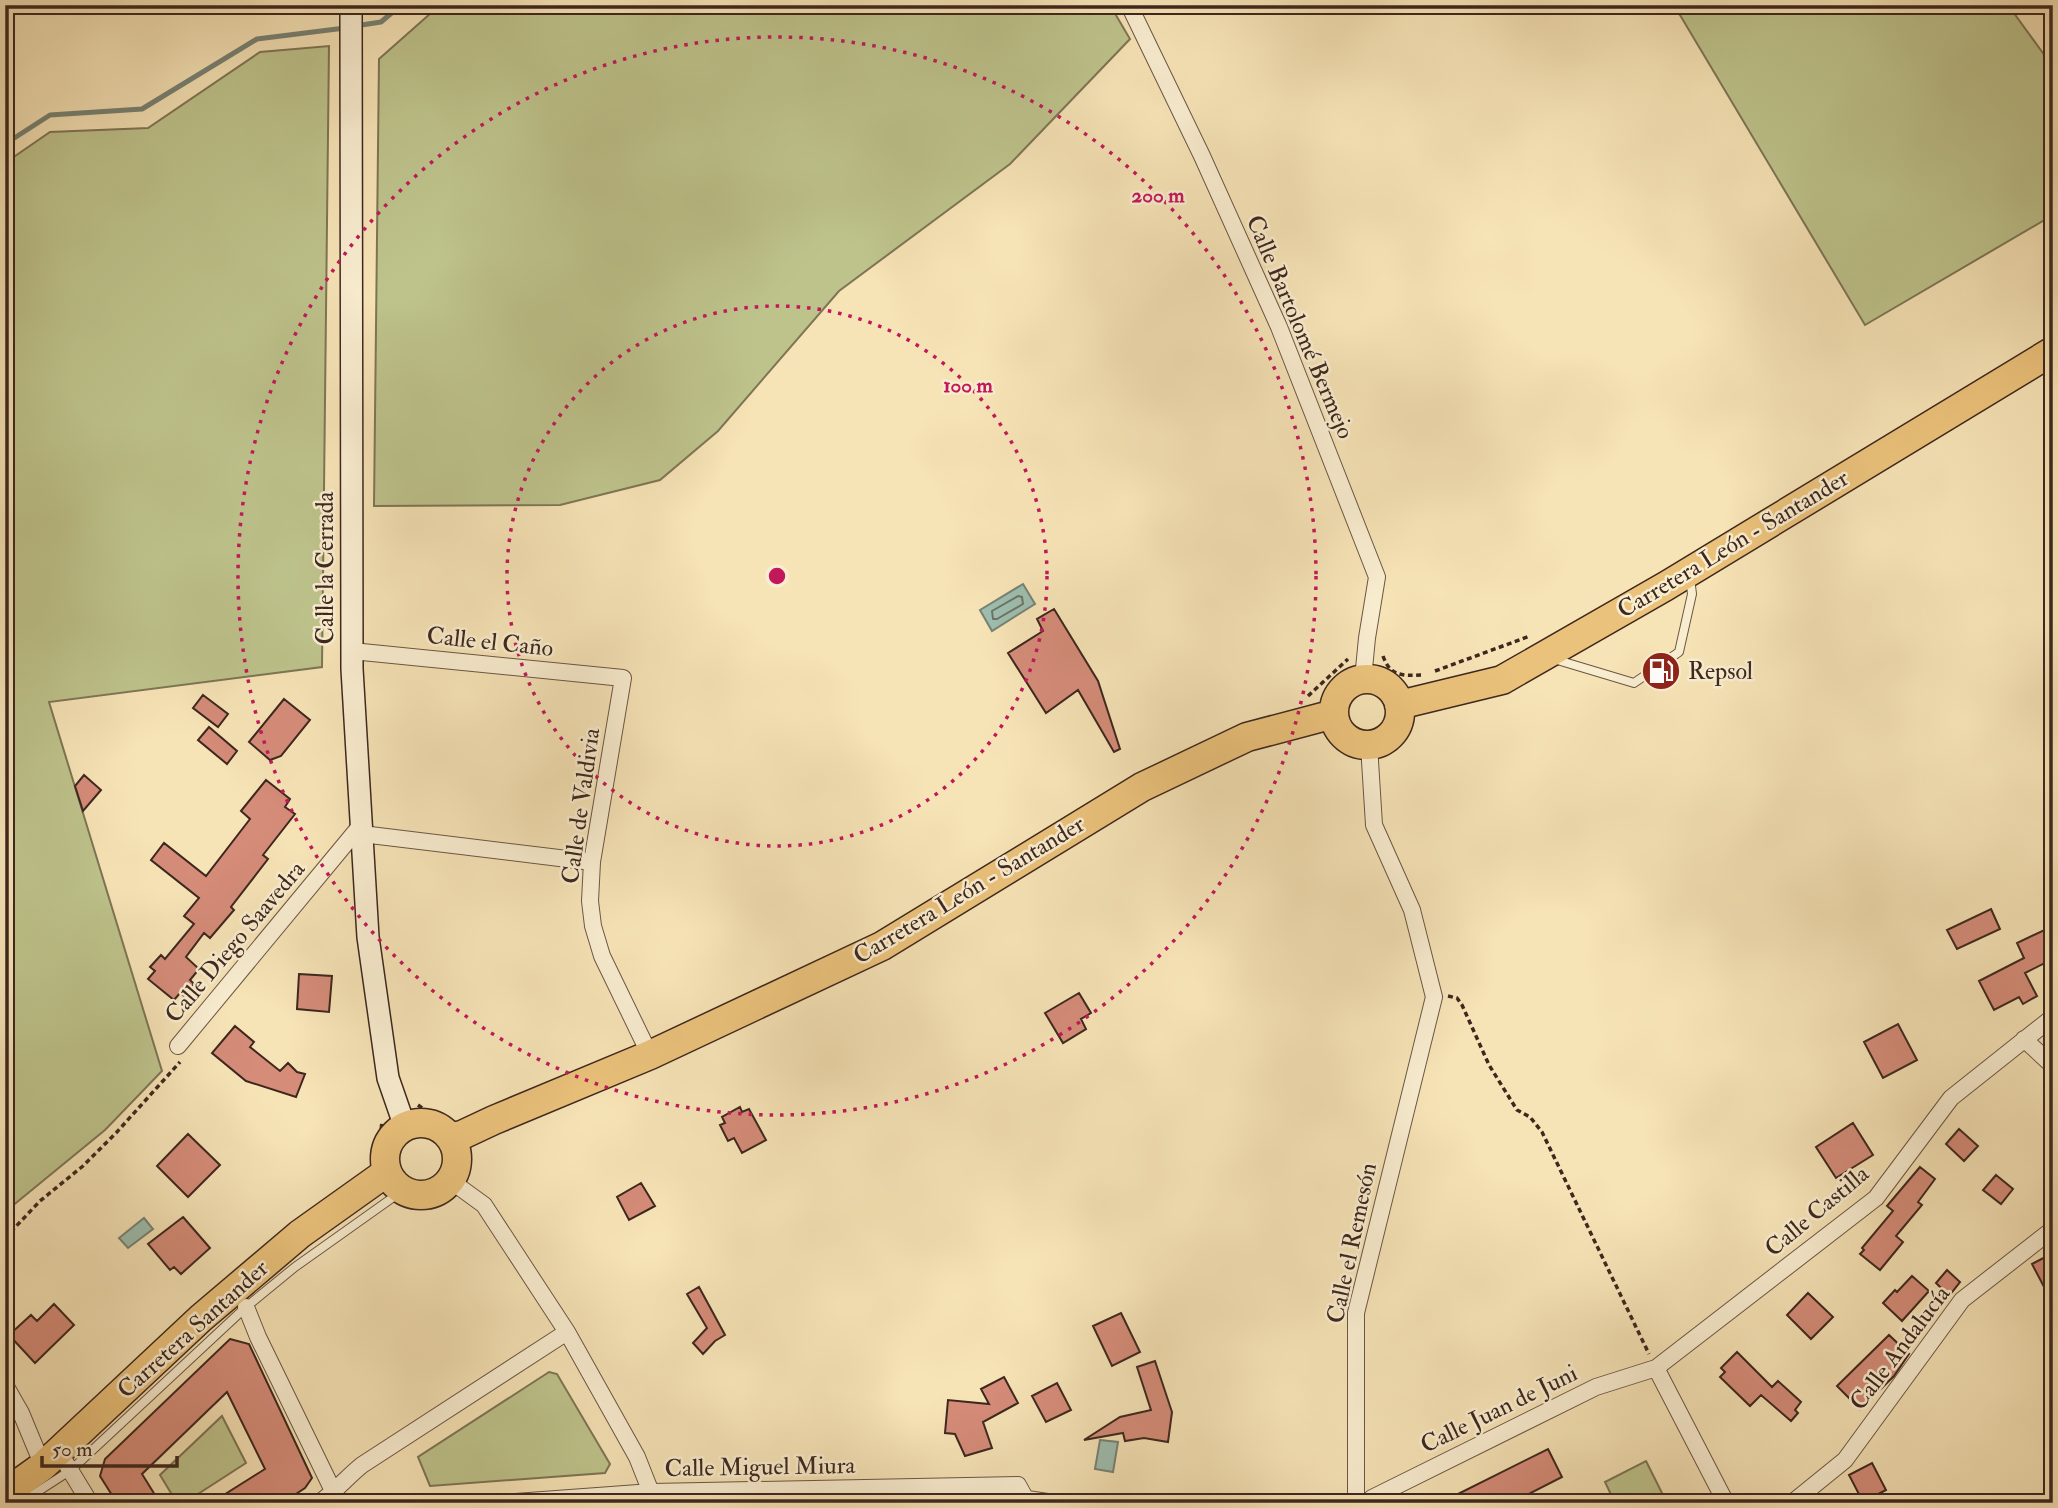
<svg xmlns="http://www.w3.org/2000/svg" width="2058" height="1508" viewBox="0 0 2058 1508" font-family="'IM FELL Double Pica',serif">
<rect width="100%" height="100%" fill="#f6e3b6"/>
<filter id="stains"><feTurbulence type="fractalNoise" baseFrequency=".00286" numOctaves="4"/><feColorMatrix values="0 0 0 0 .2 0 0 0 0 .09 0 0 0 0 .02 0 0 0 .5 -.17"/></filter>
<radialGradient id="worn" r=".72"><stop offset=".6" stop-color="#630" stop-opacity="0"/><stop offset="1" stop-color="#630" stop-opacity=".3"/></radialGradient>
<path fill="#bec38c" stroke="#7e7555" stroke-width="2" d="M440 5H1110L1130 39 1010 164 839 291 718 431 660 480 560 505 374 506 379 59Z
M1674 5H2008L2053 67V215L1865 325Z
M329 46 322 667 49 702 162 1071 105 1130 5 1212V163L50 132 148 128 260 52Z
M549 1372 557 1374 610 1464 605 1473 430 1486 418 1457Z
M222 1416 246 1463 184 1503H177L160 1475Z
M1646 1461 1667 1503H1615L1605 1482Z"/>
<path fill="#9dbeaf" stroke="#778275" stroke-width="2" d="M1023 584 1035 604 992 631 980 610Z
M144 1218 153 1229 128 1248 119 1238Z
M1100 1440 1118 1442 1113 1472 1095 1469Z"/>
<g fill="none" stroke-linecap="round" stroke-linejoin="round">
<path stroke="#6d7266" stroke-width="2" d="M1018 596 1022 597 1023 604 997 619H993L992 611Z"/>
<path stroke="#778275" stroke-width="5" d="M355 26 381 22 401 5
M5 144 50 115 142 109 257 39 345 28"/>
</g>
<path fill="#d58c79" stroke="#3d271e" stroke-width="2" d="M1054 609 1098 681 1120 749 1114 752 1078 690 1046 713 1008 653 1043 631 1037 619Z
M203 695 228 714 218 727 193 708Z
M284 699 310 720 281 756 270 760 249 742Z
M209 727 237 751 227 764 198 740Z
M84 775 101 790 83 811 75 786Z
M266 780 290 799 285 807 295 814 263 855 268 859 231 907 234 910 210 938 204 933 186 957 199 969 190 980 194 984 184 996 180 993 174 1000 148 979 155 971 150 967 161 955 165 959 194 924 184 916 199 898 151 860 164 843 206 876 250 819 241 811Z
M1991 909 2000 929 1957 949 1947 930Z
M2053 926V959L2025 973 2037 996 2023 1004 2019 997 1994 1010 1979 981 2024 958 2017 943Z
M299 974 332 976 329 1012 297 1009Z
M1079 993 1091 1013 1081 1019 1086 1029 1063 1043 1045 1013Z
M1898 1024 1917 1060 1883 1078 1864 1042Z
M235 1026 254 1042 250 1047 280 1071 288 1063 297 1072 305 1074 296 1097 246 1081 212 1053Z
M740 1107 742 1112 749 1109 766 1140 742 1153 734 1138 728 1141 720 1125 725 1123 722 1117Z
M1853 1123 1873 1155 1836 1178 1816 1147Z
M1959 1129 1978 1146 1964 1161 1946 1144Z
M188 1134 220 1165 188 1197 157 1166Z
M1920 1167 1935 1179 1918 1202 1922 1205 1896 1236 1903 1242 1880 1270 1860 1254 1864 1250 1862 1248 1893 1211 1887 1206Z
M1996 1175 2013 1189 2001 1204 1983 1190Z
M641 1183 655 1206 629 1220 617 1197Z
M183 1217 210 1248 181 1274 174 1267 170 1270 148 1244Z
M2053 1253V1304L2032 1264Z
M1947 1270 1960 1282 1949 1296 1936 1283Z
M1912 1276 1929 1291 1902 1321 1883 1303 1895 1290 1897 1292Z
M699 1287 725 1335 715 1341 703 1354 693 1343 707 1328 687 1294Z
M1808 1293 1833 1317 1811 1339 1787 1315Z
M54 1304 74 1325 35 1363 9 1335 31 1315 37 1321Z
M1121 1313 1140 1352 1112 1366 1093 1326Z
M1889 1335 1909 1354 1894 1376 1860 1409 1837 1386Z
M230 1339 249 1344 312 1478 305 1488 282 1503H211L265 1469 227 1392 142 1474 160 1503H117L100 1476 105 1459Z
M1737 1352 1772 1387 1778 1381 1801 1402 1795 1410 1798 1413 1791 1421 1761 1395 1750 1406 1720 1377 1725 1372 1721 1368Z
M1155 1361 1172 1412 1168 1442 1144 1438 1125 1441 1123 1433 1084 1440 1120 1417 1151 1410 1137 1367Z
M1004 1377 1018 1403 983 1422 992 1448 965 1456 955 1434 945 1433 948 1400 989 1404 981 1389Z
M1057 1383 1071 1410 1046 1422 1032 1396Z
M1548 1449 1562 1477 1511 1503H1440Z
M1872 1463 1886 1490 1863 1502 1849 1475Z"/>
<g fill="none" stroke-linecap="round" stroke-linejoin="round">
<g stroke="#6b5644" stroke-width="10">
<path id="lane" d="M1554 659 1634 683 1679 652 1692 594 1690 578
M20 1503 71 1470 246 1307 295 1267 402 1191"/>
</g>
<g stroke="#6b5644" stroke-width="18">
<path id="street" d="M1129 5 1202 156 1279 327 1377 577 1367 638 1363 679
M352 651 623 678 592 862 590 901 593 926 602 956 650 1055
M362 834 592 862
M2024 1039 2053 1066
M178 1046 361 825
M451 1181 484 1205 567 1332 637 1457 654 1500
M246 1307 258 1337 339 1503
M1656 1368 1726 1503
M5 1385 21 1413 43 1466
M59 1452 90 1503
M1027 1499 1054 1503
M319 1503C335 1492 347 1477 362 1465L567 1332
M502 1503 652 1492 1018 1485 1028 1503
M1356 1503V1313L1434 997 1412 910 1374 825 1369 745
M1369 1503 1372 1498 1596 1387 1656 1368 1876 1198 1951 1098 2053 1017
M1792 1503 1845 1460 1962 1300 2053 1229"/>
</g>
<g stroke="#3d271e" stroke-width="24">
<path id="secondary" d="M351 5 352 669 368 937 388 1078 405 1127"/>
</g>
<g stroke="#3d271e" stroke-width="31">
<path id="highway" d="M1334 712a33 33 0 1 1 66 0a33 33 0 1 1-66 0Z
M1399 705 1502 680 1666 586 2053 351
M385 1159a36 36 0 1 1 72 0a36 36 0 1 1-72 0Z
M450 1137 462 1135 494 1120 650 1055 882 946 1142 787 1247 737 1334 714
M5 1493 43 1466 201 1318 300 1234 387 1172"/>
</g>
<path stroke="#3d271e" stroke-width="3.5" stroke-dasharray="5 3.5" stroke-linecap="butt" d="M1383 656C1390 676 1402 676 1421 675
M1435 671 1530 636
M1308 696 1348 659
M1448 996 1457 998 1462 1005 1489 1065 1517 1110 1530 1117 1542 1132 1649 1354
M418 1105 425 1110 443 1115
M373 1153 381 1131 382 1121
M5 1238 40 1201 83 1166 116 1133 180 1062"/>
<use href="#lane" stroke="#f9edd0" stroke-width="8"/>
<use href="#street" stroke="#f9edd0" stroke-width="16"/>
<use href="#secondary" stroke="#f9edd0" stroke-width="21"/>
<use href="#highway" stroke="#ebc27b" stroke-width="28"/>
</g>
<g fill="none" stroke="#c2185b" stroke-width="3.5" stroke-dasharray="3.5 7">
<circle cx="777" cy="576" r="270"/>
<circle cx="777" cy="576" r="539"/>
</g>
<defs>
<g id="fuel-disc" transform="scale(2.0125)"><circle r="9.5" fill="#8f2418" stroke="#f9edd0"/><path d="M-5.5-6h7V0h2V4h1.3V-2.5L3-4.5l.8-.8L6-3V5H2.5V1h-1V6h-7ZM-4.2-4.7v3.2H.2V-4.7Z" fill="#fff"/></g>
</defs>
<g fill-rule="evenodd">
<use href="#fuel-disc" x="1661" y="671"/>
</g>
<g text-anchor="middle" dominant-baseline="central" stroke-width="5" stroke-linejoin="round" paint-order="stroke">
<g font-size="24" fill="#3d271e" stroke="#f9edd0">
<text transform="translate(1300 327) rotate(67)">Calle Bartolomé Bermejo</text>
<text transform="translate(1733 544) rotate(-31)">Carretera León - Santander</text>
<text transform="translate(325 568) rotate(-90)">Calle la Cerrada</text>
<text transform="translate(490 642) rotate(6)">Calle el Caño</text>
<text transform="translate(581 806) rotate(-82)">Calle de Valdivia</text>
<text transform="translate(969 890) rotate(-31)">Carretera León - Santander</text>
<text transform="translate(235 942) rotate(-50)">Calle Diego Saavedra</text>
<text transform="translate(1817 1211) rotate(-40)">Calle Castilla</text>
<text transform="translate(1352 1243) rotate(-78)">Calle el Remesón</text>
<text transform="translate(193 1329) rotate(-42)">Carretera Santander</text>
<text transform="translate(1900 1348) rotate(-53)">Calle Andalucía</text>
<text transform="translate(1499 1409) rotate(-26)">Calle Juan de Juni</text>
<text transform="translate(760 1467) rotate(-1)">Calle Miguel Miura</text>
</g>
<g font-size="24" fill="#3d271e" stroke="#f9edd0" text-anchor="start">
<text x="1688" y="671">Repsol</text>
</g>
</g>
<circle cx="777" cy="576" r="10" fill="#c2185b" stroke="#f9edd0" stroke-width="3.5"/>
<g font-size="21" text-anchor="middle" font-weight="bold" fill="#c2185b" stroke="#f9edd0" stroke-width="5" stroke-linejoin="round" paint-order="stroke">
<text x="1158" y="202">200 m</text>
<text x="968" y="392">100 m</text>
</g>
<rect width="2058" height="1508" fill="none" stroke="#f6e3b6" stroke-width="28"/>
<rect x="7" y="7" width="2044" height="1494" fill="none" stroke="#3d271e" stroke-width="3.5"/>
<rect x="14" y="14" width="2030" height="1480" fill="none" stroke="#3d271e" stroke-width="2"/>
<path d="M42 1456v10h135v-10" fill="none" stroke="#3d271e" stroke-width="3.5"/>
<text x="52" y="1456" font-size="21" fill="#3d271e" stroke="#f9edd0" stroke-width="5" paint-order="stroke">50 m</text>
<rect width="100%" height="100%" filter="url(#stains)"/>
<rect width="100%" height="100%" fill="url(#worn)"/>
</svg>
